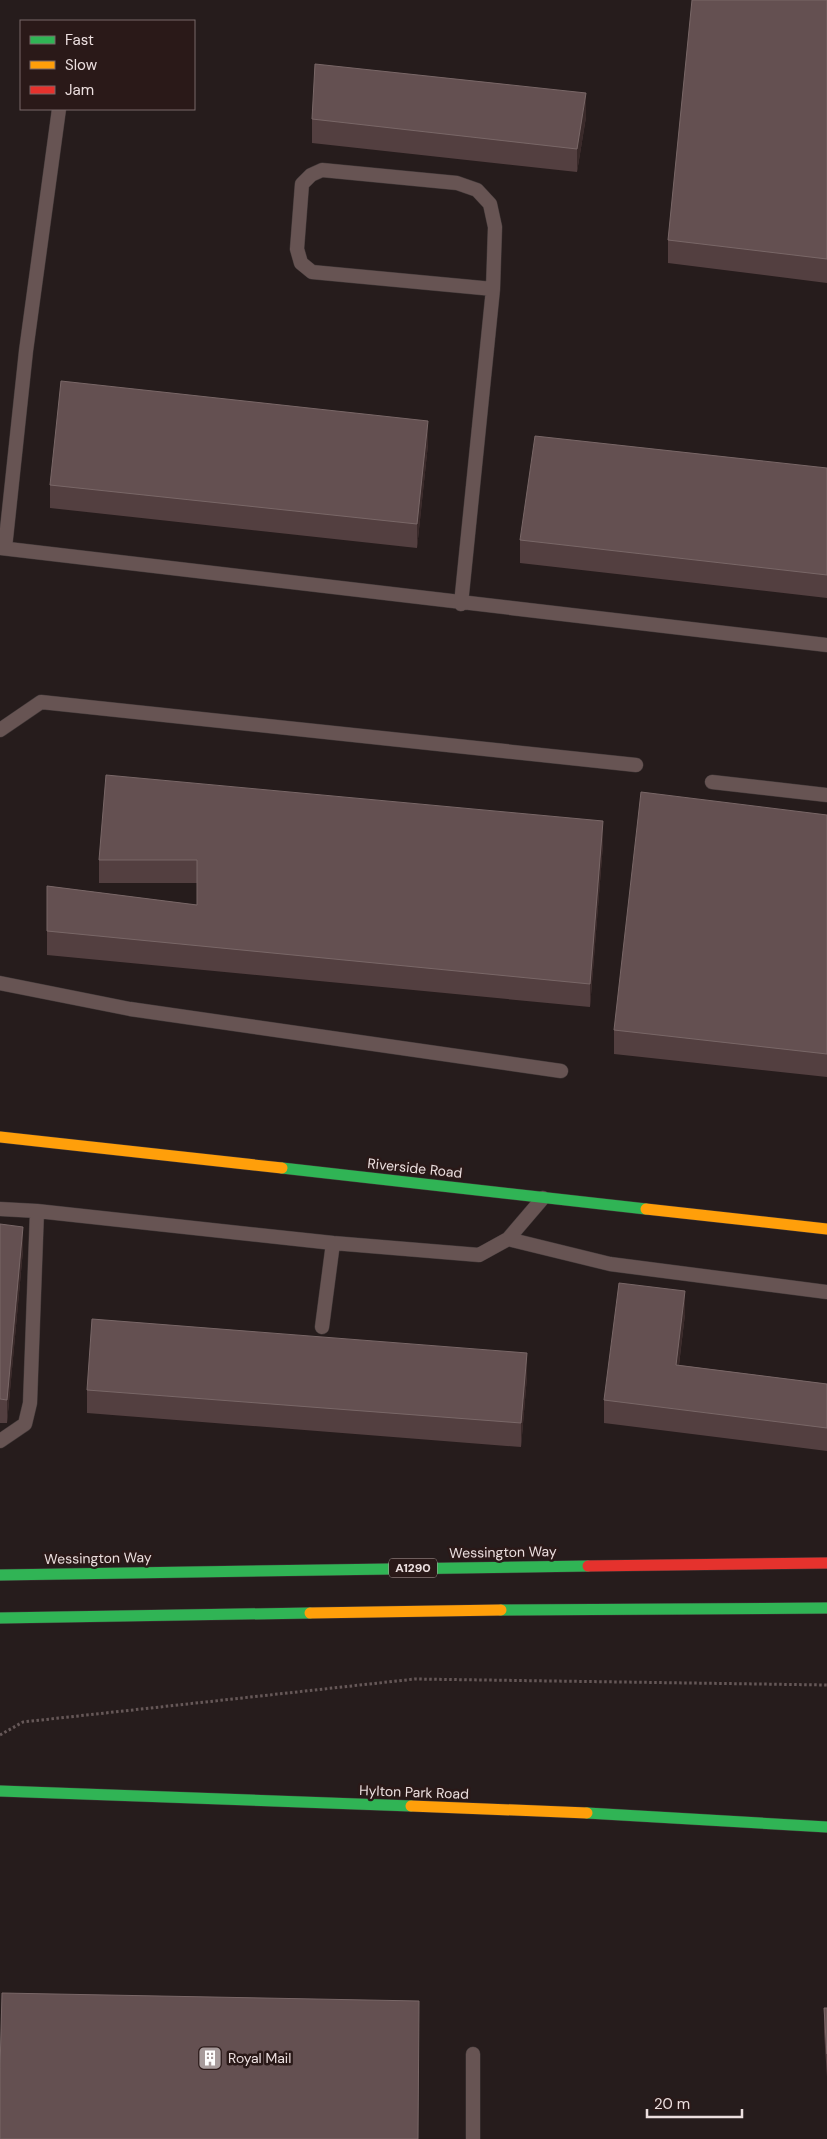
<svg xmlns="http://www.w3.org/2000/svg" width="827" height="2139" viewBox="0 0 827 2139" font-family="'DM Sans',sans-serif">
<rect width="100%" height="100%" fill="#261c1c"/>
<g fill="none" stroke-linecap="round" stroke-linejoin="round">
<g stroke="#413838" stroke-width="15">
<path id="lane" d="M0 548 827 645
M5 548 26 351 59 109
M461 604 493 289 495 227 490 204 477 190 457 183 322 170 311 175 302 184 297 249 301 263 312 272 493 289
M0 730 41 702 636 765
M712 782 827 795
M0 983 130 1009 561 1071
M0 1209 37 1211 333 1243
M508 1239 610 1264 827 1292
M322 1327 333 1243 479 1255 508 1239 543 1198
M0 1441 25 1424 30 1403 37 1211
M473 2054V2139"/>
</g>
<g stroke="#413838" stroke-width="12">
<path id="fast" d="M282 1168 646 1209
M0 1575 588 1566
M501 1610 827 1608
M0 1618 310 1613
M0 1791 411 1806
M587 1813 827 1827"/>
</g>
<g stroke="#413838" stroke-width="12">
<path id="slow" d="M0 1137 282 1168
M646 1209 827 1229
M310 1613 501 1610
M411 1806 587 1813"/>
</g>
<g stroke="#413838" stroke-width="12">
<path id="jam" d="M588 1566 827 1563"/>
</g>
<path stroke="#665858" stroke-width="3" stroke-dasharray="2.5 2.5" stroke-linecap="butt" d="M0 1735 23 1722 415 1679 827 1685"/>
<use href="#lane" stroke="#675453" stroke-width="14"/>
<use href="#fast" stroke="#30b455" stroke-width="11"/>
<use href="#slow" stroke="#ff9f0a" stroke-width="11"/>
<use href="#jam" stroke="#e5322d" stroke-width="11"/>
</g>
<path fill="#533f40" d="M827 0V283L668 263V240Z
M586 117 577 172 312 143V119Z
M428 444 417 548 50 508V485Z
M827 468V598L520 563V540Z
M827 815V1077L614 1054V1030Z
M603 844 590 1007 47 955V886L197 905V883H99V860Z
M0 1224 23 1250 7 1423H0Z
M685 1314 679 1365 827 1384V1451L604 1423V1400Z
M527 1376 521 1447 87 1413V1390Z
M824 2008H827V2077L824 2032Z"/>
<path fill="#3a2a2a" d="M586 93V117L577 172V149Z
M428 421V444L417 548V524Z
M603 821V844L590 1007V984Z
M23 1227V1250L7 1423V1400Z
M685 1291V1314L676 1388V1365Z
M527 1353V1376L521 1447V1423Z"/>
<path fill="#645051" stroke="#796767" d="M692 0H827V259L668 240Z
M315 64 586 93 577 149 312 119Z
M61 381 428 421 417 524 50 485Z
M535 436 827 468V575L520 540Z
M106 775 603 821 590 984 47 931V886L197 905V860H99Z
M641 792 827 815V1054L614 1030Z
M0 1224 23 1227 7 1400 0 1399Z
M619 1283 685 1291 676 1365 827 1384V1428L604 1400Z
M92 1319 527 1353 521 1423 87 1390Z
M2 1993 419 2001 418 2139H0V2069Z
M824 2008H827V2054Z"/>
<defs>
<g id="building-square" transform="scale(1.25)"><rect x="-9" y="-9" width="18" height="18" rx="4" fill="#a79b9b" stroke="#2a1918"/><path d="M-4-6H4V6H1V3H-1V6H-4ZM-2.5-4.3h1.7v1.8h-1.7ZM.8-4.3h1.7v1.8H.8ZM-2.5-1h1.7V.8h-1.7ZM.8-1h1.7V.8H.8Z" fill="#fff"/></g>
</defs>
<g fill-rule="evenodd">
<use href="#building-square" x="210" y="2058"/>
</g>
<g text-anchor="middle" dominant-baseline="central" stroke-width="5" stroke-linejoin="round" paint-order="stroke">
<rect fill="#2a1918" stroke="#b2a4a3" stroke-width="1" x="389" y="1558.5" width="48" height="19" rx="4"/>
<g font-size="12" font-weight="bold" fill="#ecdfdf">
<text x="413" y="1568">A1290</text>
</g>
<g font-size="14" fill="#ecdfdf" stroke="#2a1918">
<text transform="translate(415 1168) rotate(6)">Riverside Road</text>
<text transform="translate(503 1552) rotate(-1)">Wessington Way</text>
<text transform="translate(98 1558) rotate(-1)">Wessington Way</text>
<text transform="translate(414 1792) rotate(2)">Hylton Park Road</text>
</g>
<g font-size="14" fill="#ecdfdf" stroke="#2a1918" text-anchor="start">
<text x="228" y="2058">Royal Mail</text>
</g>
</g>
<rect x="20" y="20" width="175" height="90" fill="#2a1918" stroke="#786868"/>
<rect x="30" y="36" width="25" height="8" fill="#30b455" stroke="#786868"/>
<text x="65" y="45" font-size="15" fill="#ecdfdf">Fast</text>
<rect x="30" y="61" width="25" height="8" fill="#ff9f0a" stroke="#786868"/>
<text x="65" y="70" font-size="15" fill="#ecdfdf">Slow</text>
<rect x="30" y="86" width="25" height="8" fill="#e5322d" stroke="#786868"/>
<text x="65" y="95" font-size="15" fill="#ecdfdf">Jam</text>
<path d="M647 2109v8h95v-8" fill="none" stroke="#ecdfdf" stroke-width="2.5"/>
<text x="654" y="2109" font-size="15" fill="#ecdfdf" stroke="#2a1918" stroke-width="4" paint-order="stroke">20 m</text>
</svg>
